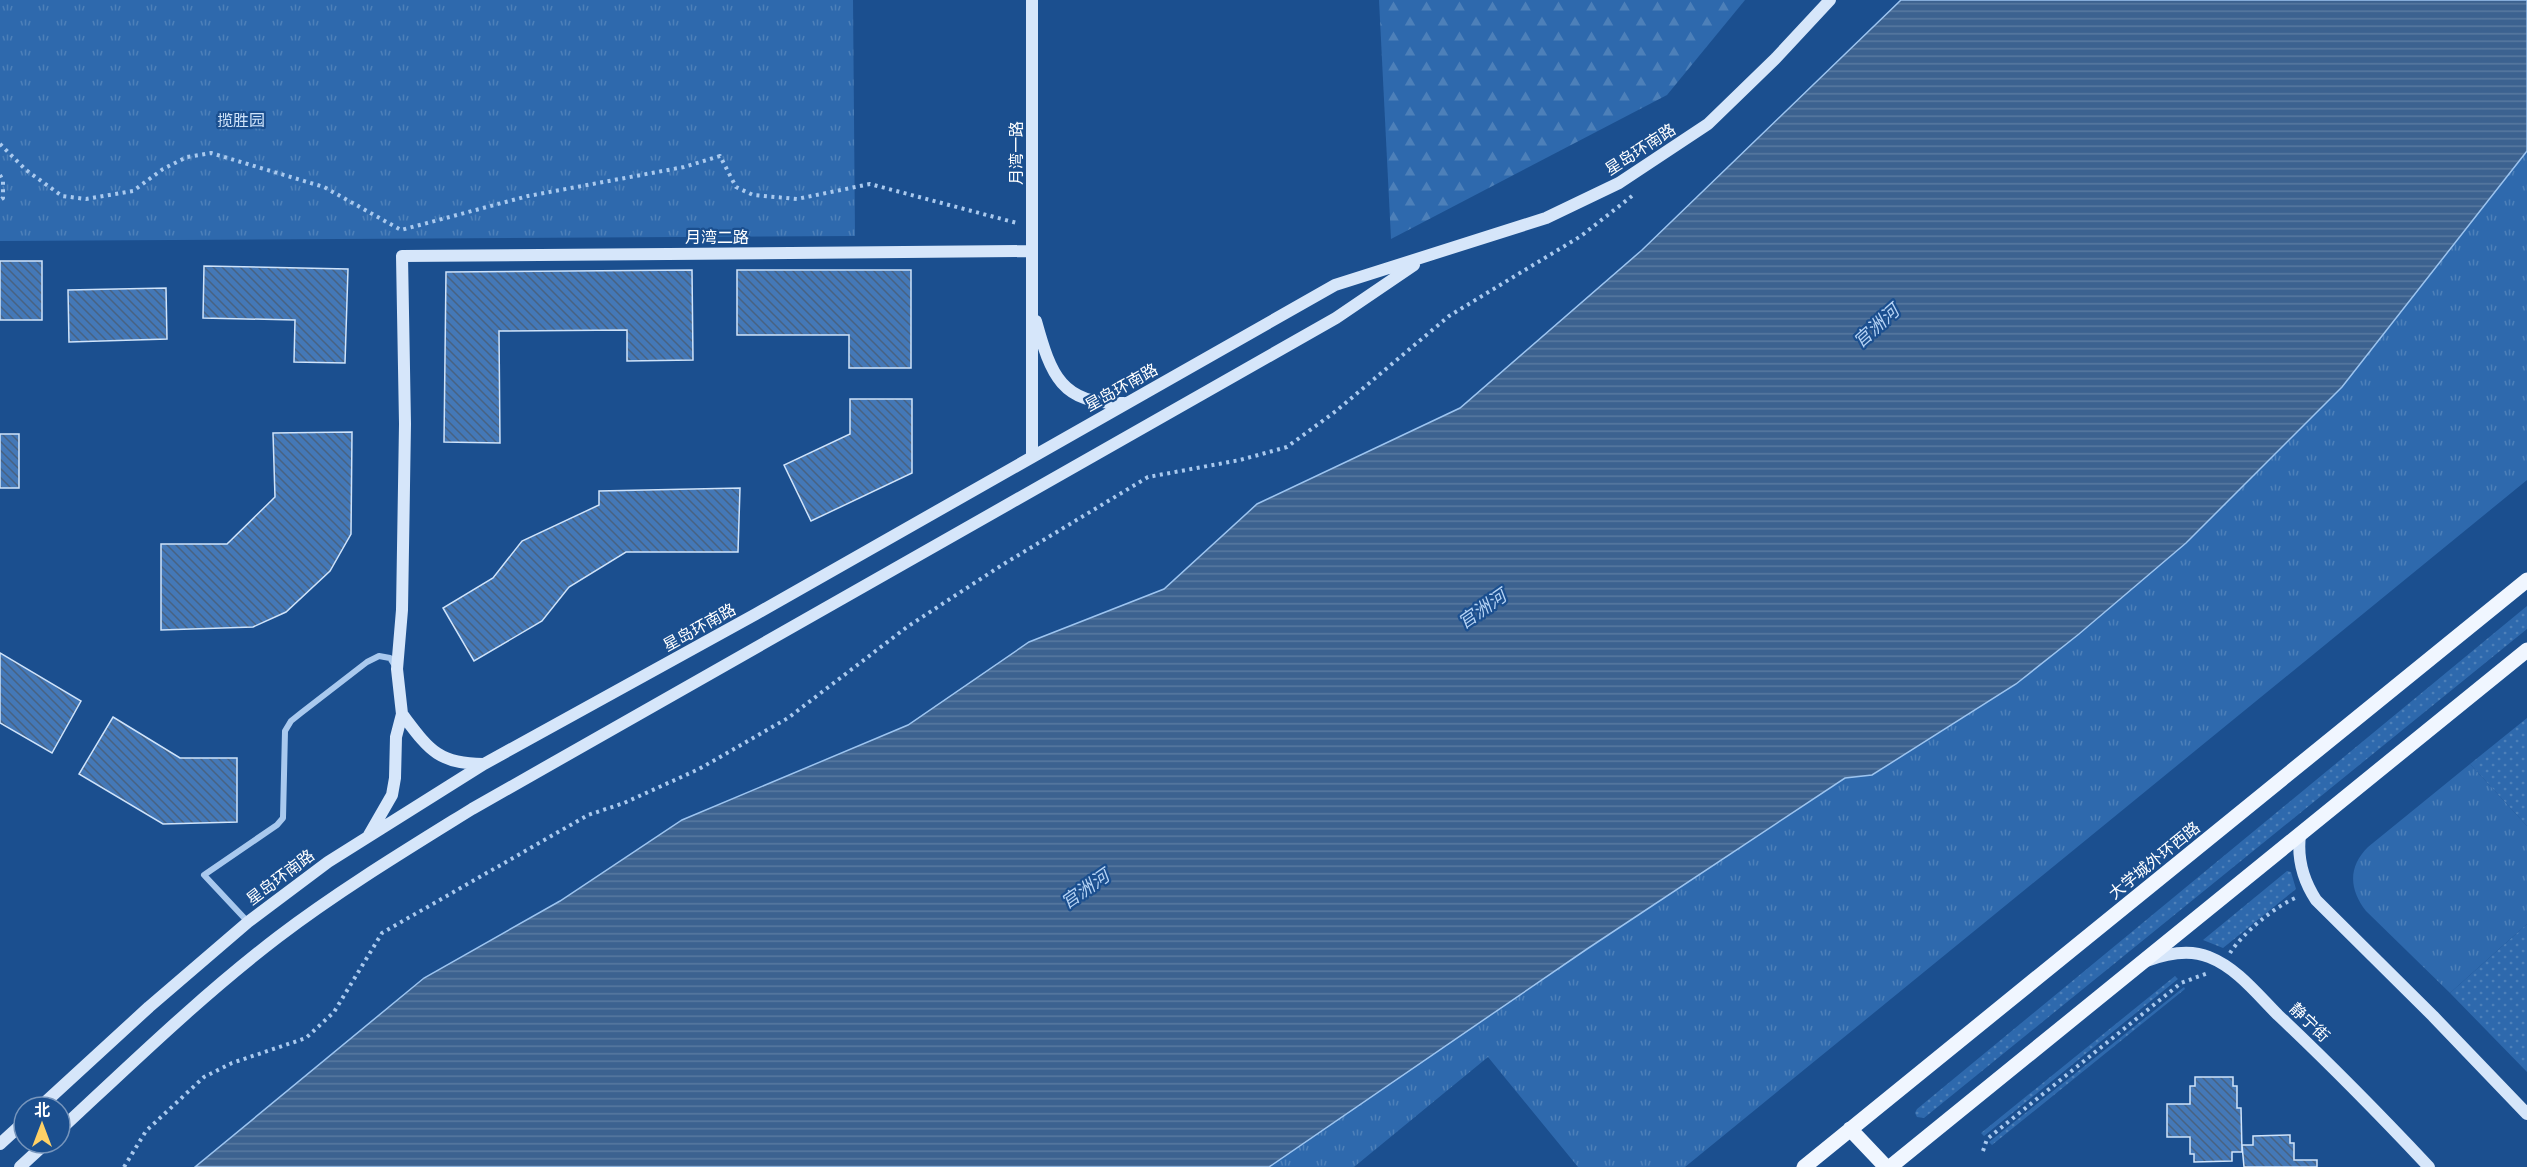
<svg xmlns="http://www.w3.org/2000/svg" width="2527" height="1167" viewBox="0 0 2527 1167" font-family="'Archivo Narrow','Noto Sans SC',sans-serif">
<defs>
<pattern id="grass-dots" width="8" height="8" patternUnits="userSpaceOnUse" patternTransform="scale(1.5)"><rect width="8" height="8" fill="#2e69ad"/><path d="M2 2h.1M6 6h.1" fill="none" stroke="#4d80b9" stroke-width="1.8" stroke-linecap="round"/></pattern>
<pattern id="forest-firs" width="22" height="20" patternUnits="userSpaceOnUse" patternTransform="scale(1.5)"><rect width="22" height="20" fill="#2e69ad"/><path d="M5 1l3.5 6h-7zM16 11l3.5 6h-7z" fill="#4d80b9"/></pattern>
<pattern id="park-tufts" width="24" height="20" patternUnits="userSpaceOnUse" patternTransform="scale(1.5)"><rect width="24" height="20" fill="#2e69ad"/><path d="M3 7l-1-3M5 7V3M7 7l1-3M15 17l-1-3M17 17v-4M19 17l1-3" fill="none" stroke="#4d80b9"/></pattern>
<pattern id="water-rules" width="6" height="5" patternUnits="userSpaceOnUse" patternTransform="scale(1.5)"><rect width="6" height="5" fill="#3c6290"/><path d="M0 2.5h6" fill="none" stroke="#597aa1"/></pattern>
<pattern id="building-back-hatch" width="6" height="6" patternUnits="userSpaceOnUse" patternTransform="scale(1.5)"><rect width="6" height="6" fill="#4478b7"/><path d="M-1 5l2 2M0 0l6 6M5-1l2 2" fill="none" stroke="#486282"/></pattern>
</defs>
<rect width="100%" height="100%" fill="#1b4f8f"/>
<path fill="url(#grass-dots)" d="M2527 606V629L1924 1118 1917 1117 1915 1113 1917 1109Z
M2527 718V826L2470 764Z
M2287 871 2291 872 2296 889 2223 948 2203 940Z
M2527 924V1072L2450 993Z
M2175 976 2178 979 1984 1136 1981 1133Z
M2184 987 2185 989 1992 1145 1989 1142Z"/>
<path fill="url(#forest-firs)" d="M1379 0H1745L1667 95 1391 239Z"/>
<path fill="url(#park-tufts)" d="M0 0H853L855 236 0 241Z
M2527 151V480L1685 1167H1578L1488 1057 1354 1167H1269L1587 949 1845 778 1872 775 2016 684 2079 634 2186 543 2342 387Z
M2470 764 2527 826V924L2450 993 2366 911C2349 889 2348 867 2368 847Z"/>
<path fill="url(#water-rules)" stroke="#9cc4f0" stroke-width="1.5" d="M1901 0H2527V151L2342 387 2186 543 2079 634 2016 684 1872 775 1845 778 1587 949 1269 1167H195L424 978 560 901 682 820 908 725 1029 642 1164 589 1257 504 1460 408 1642 250Z"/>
<path fill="url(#building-back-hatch)" stroke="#cfe3fa" stroke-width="1.5" d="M0 261H42V320H0Z
M204 266 348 269 345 363 294 362 295 320 203 318Z
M692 270 693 360 627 361V330L499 331 500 443 444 442 446 272Z
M737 270H911V368H849V335H737Z
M166 288 167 339 69 342 68 290Z
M850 399H912V473L811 521 784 465 850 434Z
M352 432 351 534 330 571 286 612 253 627 161 630V544H227L275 497 273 433Z
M0 434H19V488H0Z
M740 488 738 552H626L569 587 542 621 474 661 443 608 493 578 522 541 599 505V491Z
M0 653 81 701 52 753 0 723Z
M113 717 180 758H237V822L163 824 79 774Z
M2195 1077H2233V1086H2237V1108H2241L2242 1152H2232V1161L2194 1162V1154H2190V1137H2167V1104H2190V1086H2195Z
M2290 1135V1143H2294V1160H2317V1167H2244L2242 1145H2253V1136Z"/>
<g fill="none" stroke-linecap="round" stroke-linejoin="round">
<path stroke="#a9c9ee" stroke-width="4" stroke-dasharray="3 4.5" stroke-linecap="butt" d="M0 144 26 170 62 196 86 199 133 191 163 169 187 157 211 153 324 187 401 230 528 196 684 167 720 156 736 187 753 195 797 199 870 184 1017 223
M0 175 3 181V198L0 200
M2230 953C2242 934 2276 905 2298 897
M1983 1151 1987 1139 2181 983 2208 973
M124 1167 146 1131 204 1077 232 1063 306 1038 334 1012 382 933 588 815 624 803 699 769 788 718 907 627 1002 565 1148 477 1240 460 1287 447 1336 411 1449 316 1581 236 1632 196"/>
<path stroke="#a9c9ee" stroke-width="6" d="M248 922 204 875 277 825 283 818 285 731 291 721 301 713 367 662 379 656 390 658 395 666"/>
<path stroke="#d6e6fa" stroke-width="12" d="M1036 321C1051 375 1061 405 1124 403
M1032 456V0
M402 714C428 748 437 764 483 764
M369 835 392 795 395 778 396 737 402 714 397 669 402 610 405 424 402 256 1032 251
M2300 835C2297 859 2303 880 2316 900L2433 1016 2527 1114
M2146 961C2165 954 2190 949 2209 957 2237 968 2257 994 2278 1015 2330 1064 2380 1115 2429 1167
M40 1107 149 1007 248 922 328 862 484 764 756 614 1335 285 1546 218 1619 183 1708 124 1776 58 1830 0
M60 1130C131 1064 201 996 278 937 340 890 406 850 472 809L1336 318 1414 265
M0 1144 24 1122
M20 1167 46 1143"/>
<path stroke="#f0f6ff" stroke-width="15" d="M1850 1129 1886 1167
M1804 1167 2527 580
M1890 1167 2527 650"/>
</g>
<g text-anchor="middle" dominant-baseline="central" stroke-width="4.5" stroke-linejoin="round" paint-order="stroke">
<g font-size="16" fill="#cfe3fa" stroke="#1b4f8f">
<text x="241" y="120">揽胜园</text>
</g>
<g font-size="16" fill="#fff" stroke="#1b4f8f">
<text transform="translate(1640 149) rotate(-33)">星岛环南路</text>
<text transform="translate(1016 153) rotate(-90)">月湾一路</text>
<text x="717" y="237">月湾二路</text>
<text transform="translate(1121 387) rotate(-29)">星岛环南路</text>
<text transform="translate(699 627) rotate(-29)">星岛环南路</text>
<text transform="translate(2154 860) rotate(-39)">大学城外环西路</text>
<text transform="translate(280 877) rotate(-37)">星岛环南路</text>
<text transform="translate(2310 1022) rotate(44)">静宁街</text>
</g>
<g font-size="18" font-style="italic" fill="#b5d3f5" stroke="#1b4f8f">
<text transform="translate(1876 326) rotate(-42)">官洲河</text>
<text transform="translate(1482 609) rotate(-35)">官洲河</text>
<text transform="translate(1085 889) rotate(-35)">官洲河</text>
</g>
</g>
<g transform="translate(42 1125)"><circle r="28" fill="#1b4f8f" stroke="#7695bc" stroke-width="1.5"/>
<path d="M0-4.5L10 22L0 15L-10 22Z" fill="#ffd166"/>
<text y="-9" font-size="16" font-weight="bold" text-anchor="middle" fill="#ffffff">北</text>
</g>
</svg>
